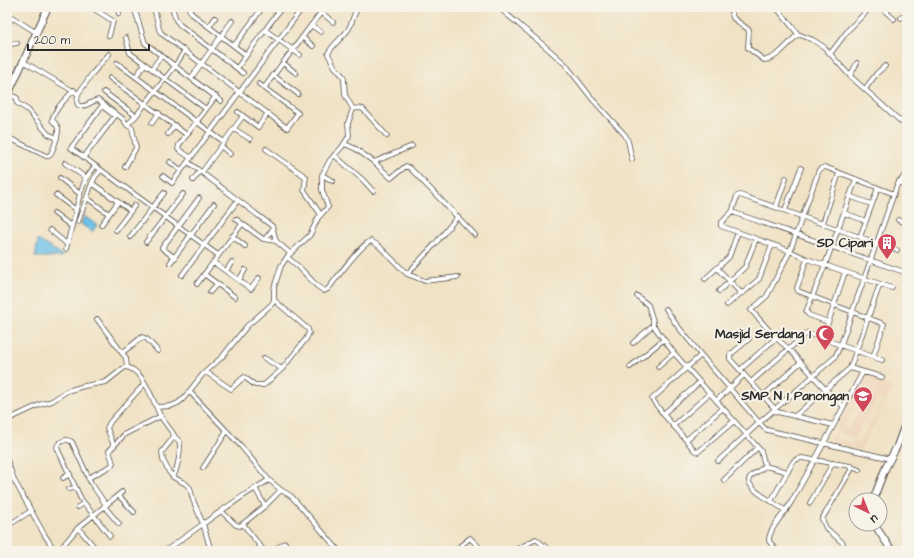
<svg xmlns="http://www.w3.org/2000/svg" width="914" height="558" viewBox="0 0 914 558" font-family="'Architects Daughter',sans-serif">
<rect width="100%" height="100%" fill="#f7f3e8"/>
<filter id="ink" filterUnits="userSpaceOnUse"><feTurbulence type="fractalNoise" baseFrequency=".025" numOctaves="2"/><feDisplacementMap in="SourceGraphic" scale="8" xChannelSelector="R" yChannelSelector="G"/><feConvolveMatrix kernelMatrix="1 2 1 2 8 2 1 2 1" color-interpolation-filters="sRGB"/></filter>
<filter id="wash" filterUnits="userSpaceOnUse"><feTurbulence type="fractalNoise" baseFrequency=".012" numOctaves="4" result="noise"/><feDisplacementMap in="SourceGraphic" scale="16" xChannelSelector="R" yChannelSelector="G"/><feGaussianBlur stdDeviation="0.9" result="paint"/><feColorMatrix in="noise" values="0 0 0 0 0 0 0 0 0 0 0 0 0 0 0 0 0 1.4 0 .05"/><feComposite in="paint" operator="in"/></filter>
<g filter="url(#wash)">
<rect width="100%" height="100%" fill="#f0e2c5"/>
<path fill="#efd6bc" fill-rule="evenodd" d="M866 374 892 388 860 451 830 440ZM864 390 870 394 859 412 853 408ZM878 398 884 401 872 424 865 420ZM852 410 858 414 848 430 843 426ZM864 421 870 424 858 444 853 441ZM836 433 853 438 852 443 835 439Z"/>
<path fill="#6cc0e8" stroke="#4c768a" d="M84 216 97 225 92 232 81 224Z
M38 240 62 255V257H35Z"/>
</g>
<g filter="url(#ink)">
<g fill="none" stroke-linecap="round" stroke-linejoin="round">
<g stroke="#494642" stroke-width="5.5">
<path id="street" d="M91 7 113 21 109 36
M118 7 119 14
M154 7 159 29 161 33 287 128 298 113 259 84
M172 7 176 20 180 25 243 73
M188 7 192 14 246 55
M498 7 547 48 565 64 594 101 625 135C630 142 629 150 632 159
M730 7 733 18 749 30 748 48 764 60C776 60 790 42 798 34
M776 7 798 34 813 40 824 47 850 76 907 127
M881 7 886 12 891 7
M321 12 333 22
M886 12 894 19
M7 14 37 33
M901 18 907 13
M7 24 13 18
M311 25 321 32
M209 27 215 18
M265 30 300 55
M302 37 313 46
M126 38 130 53 206 109
M7 42 11 44 17 43
M234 46 263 7
M185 50 175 66 221 101
M830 54 849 29 871 7
M24 62 78 94 77 103 79 106C87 108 90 101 98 100L123 119 127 125 132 128 136 148 125 167
M117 63 224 142
M283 63 296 73
M237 68 282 7
M152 69 161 56
M273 75 298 94
M136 76 145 64
M850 76 857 63
M110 78 187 135
M191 78 232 21
M264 88 325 7
M865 89 877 73 885 66
M104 92 136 116
M9 94 17 98V103L28 110 48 134 57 138
M78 94 92 74 109 54
M353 109 359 108 363 109 387 136
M238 112 258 127 268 113
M902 121 907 117
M152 123 159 113
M127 125 136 116 175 66 145 43 134 7
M234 129 250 139
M168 134 175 125
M7 137 46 156H49C53 152 59 134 58 128 57 125 54 122 52 120 55 108 66 99 74 90
M345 144 356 149 374 162 412 146
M221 146 230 154
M266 149 306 177 304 190 321 215
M334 155 363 180 373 191
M84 157 115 116 102 106 71 148 218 255
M191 158 178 149 179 145 216 96
M170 162 181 170
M188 162 272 226 276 241
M374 162 391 178 406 166 410 168 475 235
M65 163 86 178
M202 172 243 116
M322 175 333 181
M163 176 172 183 303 7
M60 178 80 194
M856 179 825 265 892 288
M193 180 200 171
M899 181 907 188
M92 183 131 211
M56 195 76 210
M849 196 871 204
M87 198 109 214
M776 207 786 178
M785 210 801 168
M732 212 907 273
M54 213 71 226
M844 213 866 221
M236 219 263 239 276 241 290 253
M898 220 907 224
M78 222 92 183 95 177 101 170
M823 223 839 173
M101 225 118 202
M50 230 67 244
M116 230 135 205
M232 236 245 246
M130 237 164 193
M860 237 878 188
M265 239 273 229
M146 242 183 194
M66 249 80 194 86 178 95 166
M287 257 299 267 317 286 324 291 328 289C336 279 361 244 371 241L379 246 407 274 425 281 458 277
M175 258 162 248 199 198
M807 259 797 288 798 291 884 324 873 357
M213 262 251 289 259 278
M170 263 214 204
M717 268 739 291 743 293 759 279 772 245
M226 271 232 262
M204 274 235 297
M407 274 435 244 458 216
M182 275 238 200
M705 279 729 257 738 232
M239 280 245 270
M197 284 242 224
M719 291 745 267 756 239
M210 292 217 284
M637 296 648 305 653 321V325
M727 305 741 293
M666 309 676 324 701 355
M97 319 126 358 127 367
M828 322 809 315 806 312 825 265 807 259 790 251 721 226V223L732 212 737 196 740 195 897 250
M823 338 845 272
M749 339 730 355V359L775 409
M633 343 653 325 674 353 761 451 765 466
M122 353 142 337 147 339 158 351
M264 358 282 369 306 339 309 333 308 329 274 300
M630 367 663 340
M658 367 674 353
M850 368 882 377
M740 370 776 338
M206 372 231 389 244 377 255 385H264L282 369
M751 382 807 333 882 360
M189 391 240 445 269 480 281 490 291 496 302 508 339 551
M763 396 801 362
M717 400 744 375
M843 406 825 389 789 349 776 338 751 310 767 296 790 251 819 170 822 168 825 167 894 194
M157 407 171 406 178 403 183 399 203 374 222 357 247 326 272 304 274 300V288L281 266 287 257 310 235 318 218 328 207 322 190V175L330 160 342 147 349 136 348 123 353 109 345 95 344 79 343 76 335 67 328 54C331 46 342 38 348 30 353 22 353 13 359 7
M723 408 686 440 663 414 652 399 701 355 763 427 767 430 891 459
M773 411 833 425
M663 414 700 382
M795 416 850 368 880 284
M7 420 39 405 52 401 67 391 84 386 106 382 125 367C145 369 153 403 161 417 165 423 170 429 174 435L173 438 162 452 163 460 169 472 173 477 186 484 190 488 193 500 203 524 211 551
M673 426 710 393
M686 440 695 451 698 452 734 421
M899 441H907
M114 446 107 428 110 422 145 383
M7 460 14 480 44 534 51 545 60 551
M718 461 760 422 835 357 841 344 864 279 897 185 907 173
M852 467 859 470
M203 468 227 431
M173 477C177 471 182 447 179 441 178 440 175 437 174 436
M63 478 70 474
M88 478 111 466 113 463 109 451 125 434 161 416
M724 480 757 448
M255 488 265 506
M69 489 75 488
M118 495 134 512
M771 501C764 497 742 484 751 476 756 472 761 470 765 466L788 472
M810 503 833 463
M106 505 91 483 72 442C67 438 59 441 57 447L58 450 81 499 110 536
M104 506 119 524
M78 507 84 503
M221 511 236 525 240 526 265 506 281 490
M786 511 771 501 793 462 797 459 802 458 851 466V470L822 519 826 528 843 543
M243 524 264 551
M7 526 31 511
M78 528 98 551
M524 546 529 551
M59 550 78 528 122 492
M165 551C200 527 232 501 269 480
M272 551 285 543
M434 551 436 550 440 551
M459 551V547L470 538 483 551
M514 551 536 539 550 551
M777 551 769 541C768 530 784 514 790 504 815 461 838 416 863 372"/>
</g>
<g stroke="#494642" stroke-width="8">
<path id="secondary" d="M873 500 885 469 897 446 907 419
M874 524 892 551"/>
</g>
<g stroke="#494642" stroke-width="8">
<path id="primary" d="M7 97 48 7"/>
</g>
<use href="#street" stroke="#fff" stroke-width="4"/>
<use href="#secondary" stroke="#fff" stroke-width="6"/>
<use href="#primary" stroke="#fff" stroke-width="6"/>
</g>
</g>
<defs>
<g id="building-pin" transform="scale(1)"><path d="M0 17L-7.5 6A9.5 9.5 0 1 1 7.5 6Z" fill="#d1495b" stroke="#f7f3e8"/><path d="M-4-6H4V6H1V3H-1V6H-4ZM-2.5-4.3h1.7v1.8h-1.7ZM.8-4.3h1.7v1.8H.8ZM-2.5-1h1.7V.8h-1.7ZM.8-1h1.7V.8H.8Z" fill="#fff"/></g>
<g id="mosque-pin" transform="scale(1)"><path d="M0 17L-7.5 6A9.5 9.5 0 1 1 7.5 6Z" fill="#d1495b" stroke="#f7f3e8"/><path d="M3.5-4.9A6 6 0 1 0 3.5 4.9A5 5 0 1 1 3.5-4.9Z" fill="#fff"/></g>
<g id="school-pin" transform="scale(1)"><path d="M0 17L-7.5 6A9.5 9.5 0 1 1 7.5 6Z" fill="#d1495b" stroke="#f7f3e8"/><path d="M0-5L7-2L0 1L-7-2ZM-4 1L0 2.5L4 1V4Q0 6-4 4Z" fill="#fff"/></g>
</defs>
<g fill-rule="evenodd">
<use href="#building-pin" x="887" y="243"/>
<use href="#mosque-pin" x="825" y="334"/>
<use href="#school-pin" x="863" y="396"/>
</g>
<g text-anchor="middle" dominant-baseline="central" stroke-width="4" stroke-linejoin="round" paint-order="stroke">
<g font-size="13" font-weight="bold" fill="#2b2b2b" stroke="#f7f3e8" text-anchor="end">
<text x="873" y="243">SD Cipari</text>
<text x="811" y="334">Masjid Serdang 1</text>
<text x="849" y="396">SMP N 1 Panongan</text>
</g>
</g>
<rect width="914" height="558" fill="none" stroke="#f7f3e8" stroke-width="24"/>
<g transform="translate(868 512) rotate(137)"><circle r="19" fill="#f7f3e8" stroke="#a5a39c"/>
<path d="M0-3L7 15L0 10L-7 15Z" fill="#d1495b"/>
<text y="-6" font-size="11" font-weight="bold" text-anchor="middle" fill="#2b2b2b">U</text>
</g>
<path d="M28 44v6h121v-6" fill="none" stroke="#2b2b2b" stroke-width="2"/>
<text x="34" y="44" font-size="12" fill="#2b2b2b" stroke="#f7f3e8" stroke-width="3" paint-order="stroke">200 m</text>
</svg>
